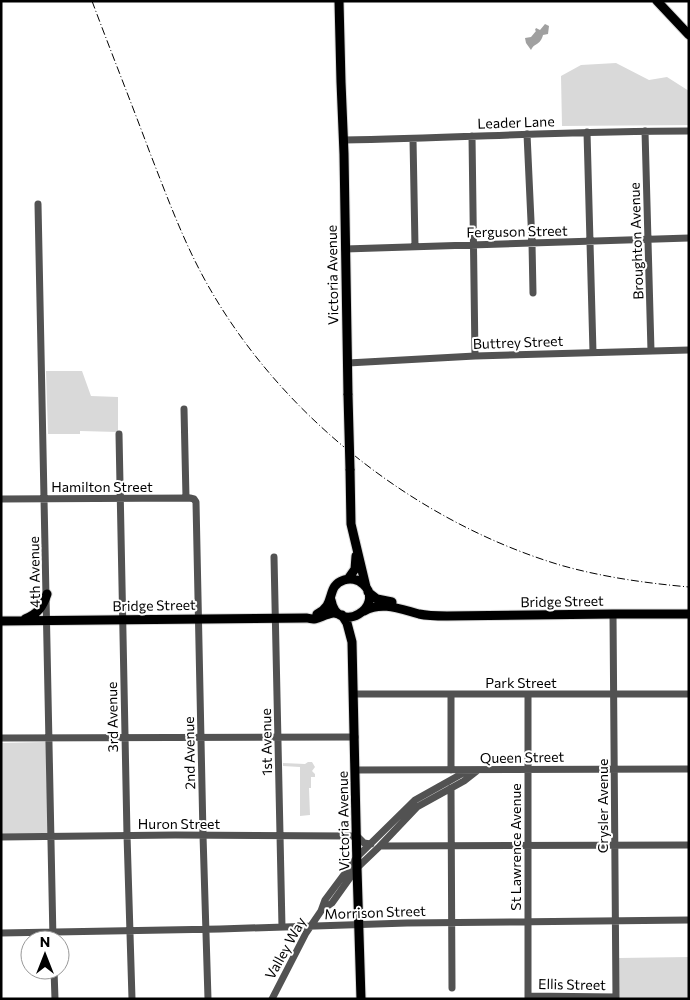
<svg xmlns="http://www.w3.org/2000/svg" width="690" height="1000" viewBox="0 0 690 1000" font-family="Commissioner,sans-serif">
<rect width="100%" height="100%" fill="#fff"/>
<path fill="#d9d9d9" d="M616 63 649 80 667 77 689 91V125L562 126 561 76 581 65Z
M46 371H82L91 396 118 397V432L80 431V434H48Z
M46 742 48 835H1V743Z
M308 762H312L315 767 312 771 315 774V777H311V788H309L310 815 300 816V767L283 766V763L305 764Z
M689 957V999H619V958Z"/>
<path fill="#a0a0a0" d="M545 24 549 26 548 34 543 35C540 46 535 42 531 50L526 43 525 38 531 37 536 31 535 30 536 28 540 30Z"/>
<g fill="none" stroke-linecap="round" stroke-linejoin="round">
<g stroke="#dbdbdb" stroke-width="11">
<path id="major" d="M339 1 341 82 344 154 348 395
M657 1 689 35
M350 469 351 524 366 587
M348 579 355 569 356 556
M368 592 377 599 392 602
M364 611C382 601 400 609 419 614 428 616 438 616 447 616L613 614H689
M317 614C337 605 325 586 344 580 350 578 358 579 363 584 387 606 338 637 331 600
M342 615 347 623 352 642 357 868 361 999
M25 619C38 614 43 606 47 594
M1 621 307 618C318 621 320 616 329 614 332 613 336 613 338 614"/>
</g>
<path stroke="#525252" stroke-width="7" d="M645 131 651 351
M587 132 593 352
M527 134 532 243 533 293
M472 136 475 356
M413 139 415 246
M344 140C459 138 574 131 689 131
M38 204 53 940
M345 249 689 238
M348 363 475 356 689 350
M184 409 186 498
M119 434 127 835 132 999
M1 499 190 498 194 499 196 502 203 835 208 999
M274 557 282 927
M613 614 616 999
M354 694H689
M451 694V770
M528 694V999
M1 738 355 737
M355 770 689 769
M451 788 452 988
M1 837 175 835 350 836H357L364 843 371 844
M380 846 689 845
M322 910 332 903 357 868 380 846 417 807 464 781 478 770
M1 933 220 929 407 923 689 920
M54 970 55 999
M528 996 616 997
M272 999 306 933 321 911 325 900 357 857 415 800 465 772"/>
<use href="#major" stroke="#000" stroke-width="9"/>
<path stroke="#000" stroke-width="1" stroke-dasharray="8 2.5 1 2.5" stroke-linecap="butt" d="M92 1C111 52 131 102 150 153 168 199 185 246 210 289 284 418 417 522 560 565 602 577 645 583 689 587"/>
<g stroke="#dbdbdb" stroke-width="11" stroke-linecap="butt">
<path id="major-bridge" d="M348 395 350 469"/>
</g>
<use href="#major-bridge" stroke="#000" stroke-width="9"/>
</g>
<g text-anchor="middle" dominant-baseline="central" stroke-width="4" stroke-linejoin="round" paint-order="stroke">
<g font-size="14" fill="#000" stroke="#fff">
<text transform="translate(516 122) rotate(-2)">Leader Lane</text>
<text transform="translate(517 231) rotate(-1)">Ferguson Street</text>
<text transform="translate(636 241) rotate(-92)">Broughton Avenue</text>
<text transform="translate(332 275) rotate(-91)">Victoria Avenue</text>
<text transform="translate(518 342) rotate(-2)">Buttrey Street</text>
<text x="102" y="486">Hamilton Street</text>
<text transform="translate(34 572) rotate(-91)">4th Avenue</text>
<text transform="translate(562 601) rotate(-1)">Bridge Street</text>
<text transform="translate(154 605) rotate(-1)">Bridge Street</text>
<text x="521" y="682">Park Street</text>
<text transform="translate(112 717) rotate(-91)">3rd Avenue</text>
<text transform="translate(266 742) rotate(-91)">1st Avenue</text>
<text transform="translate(189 753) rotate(-91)">2nd Avenue</text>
<text transform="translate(522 757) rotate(-1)">Queen Street</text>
<text transform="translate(602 806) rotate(-90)">Crysler Avenue</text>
<text transform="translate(343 821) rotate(-91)">Victoria Avenue</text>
<text x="179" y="823">Huron Street</text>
<text transform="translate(515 847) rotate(-90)">St Lawrence Avenue</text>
<text transform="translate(375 912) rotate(-2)">Morrison Street</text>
<text transform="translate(285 948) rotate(-61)">Valley Way</text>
<text transform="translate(572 984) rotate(1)">Ellis Street</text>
</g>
</g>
<rect width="690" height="1000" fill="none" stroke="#000000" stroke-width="5"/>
<g transform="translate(45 955)"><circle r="24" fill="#ffffff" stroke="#999999"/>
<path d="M0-4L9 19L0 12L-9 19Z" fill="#000000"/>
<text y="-8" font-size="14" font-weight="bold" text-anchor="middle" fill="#000000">N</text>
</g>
</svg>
